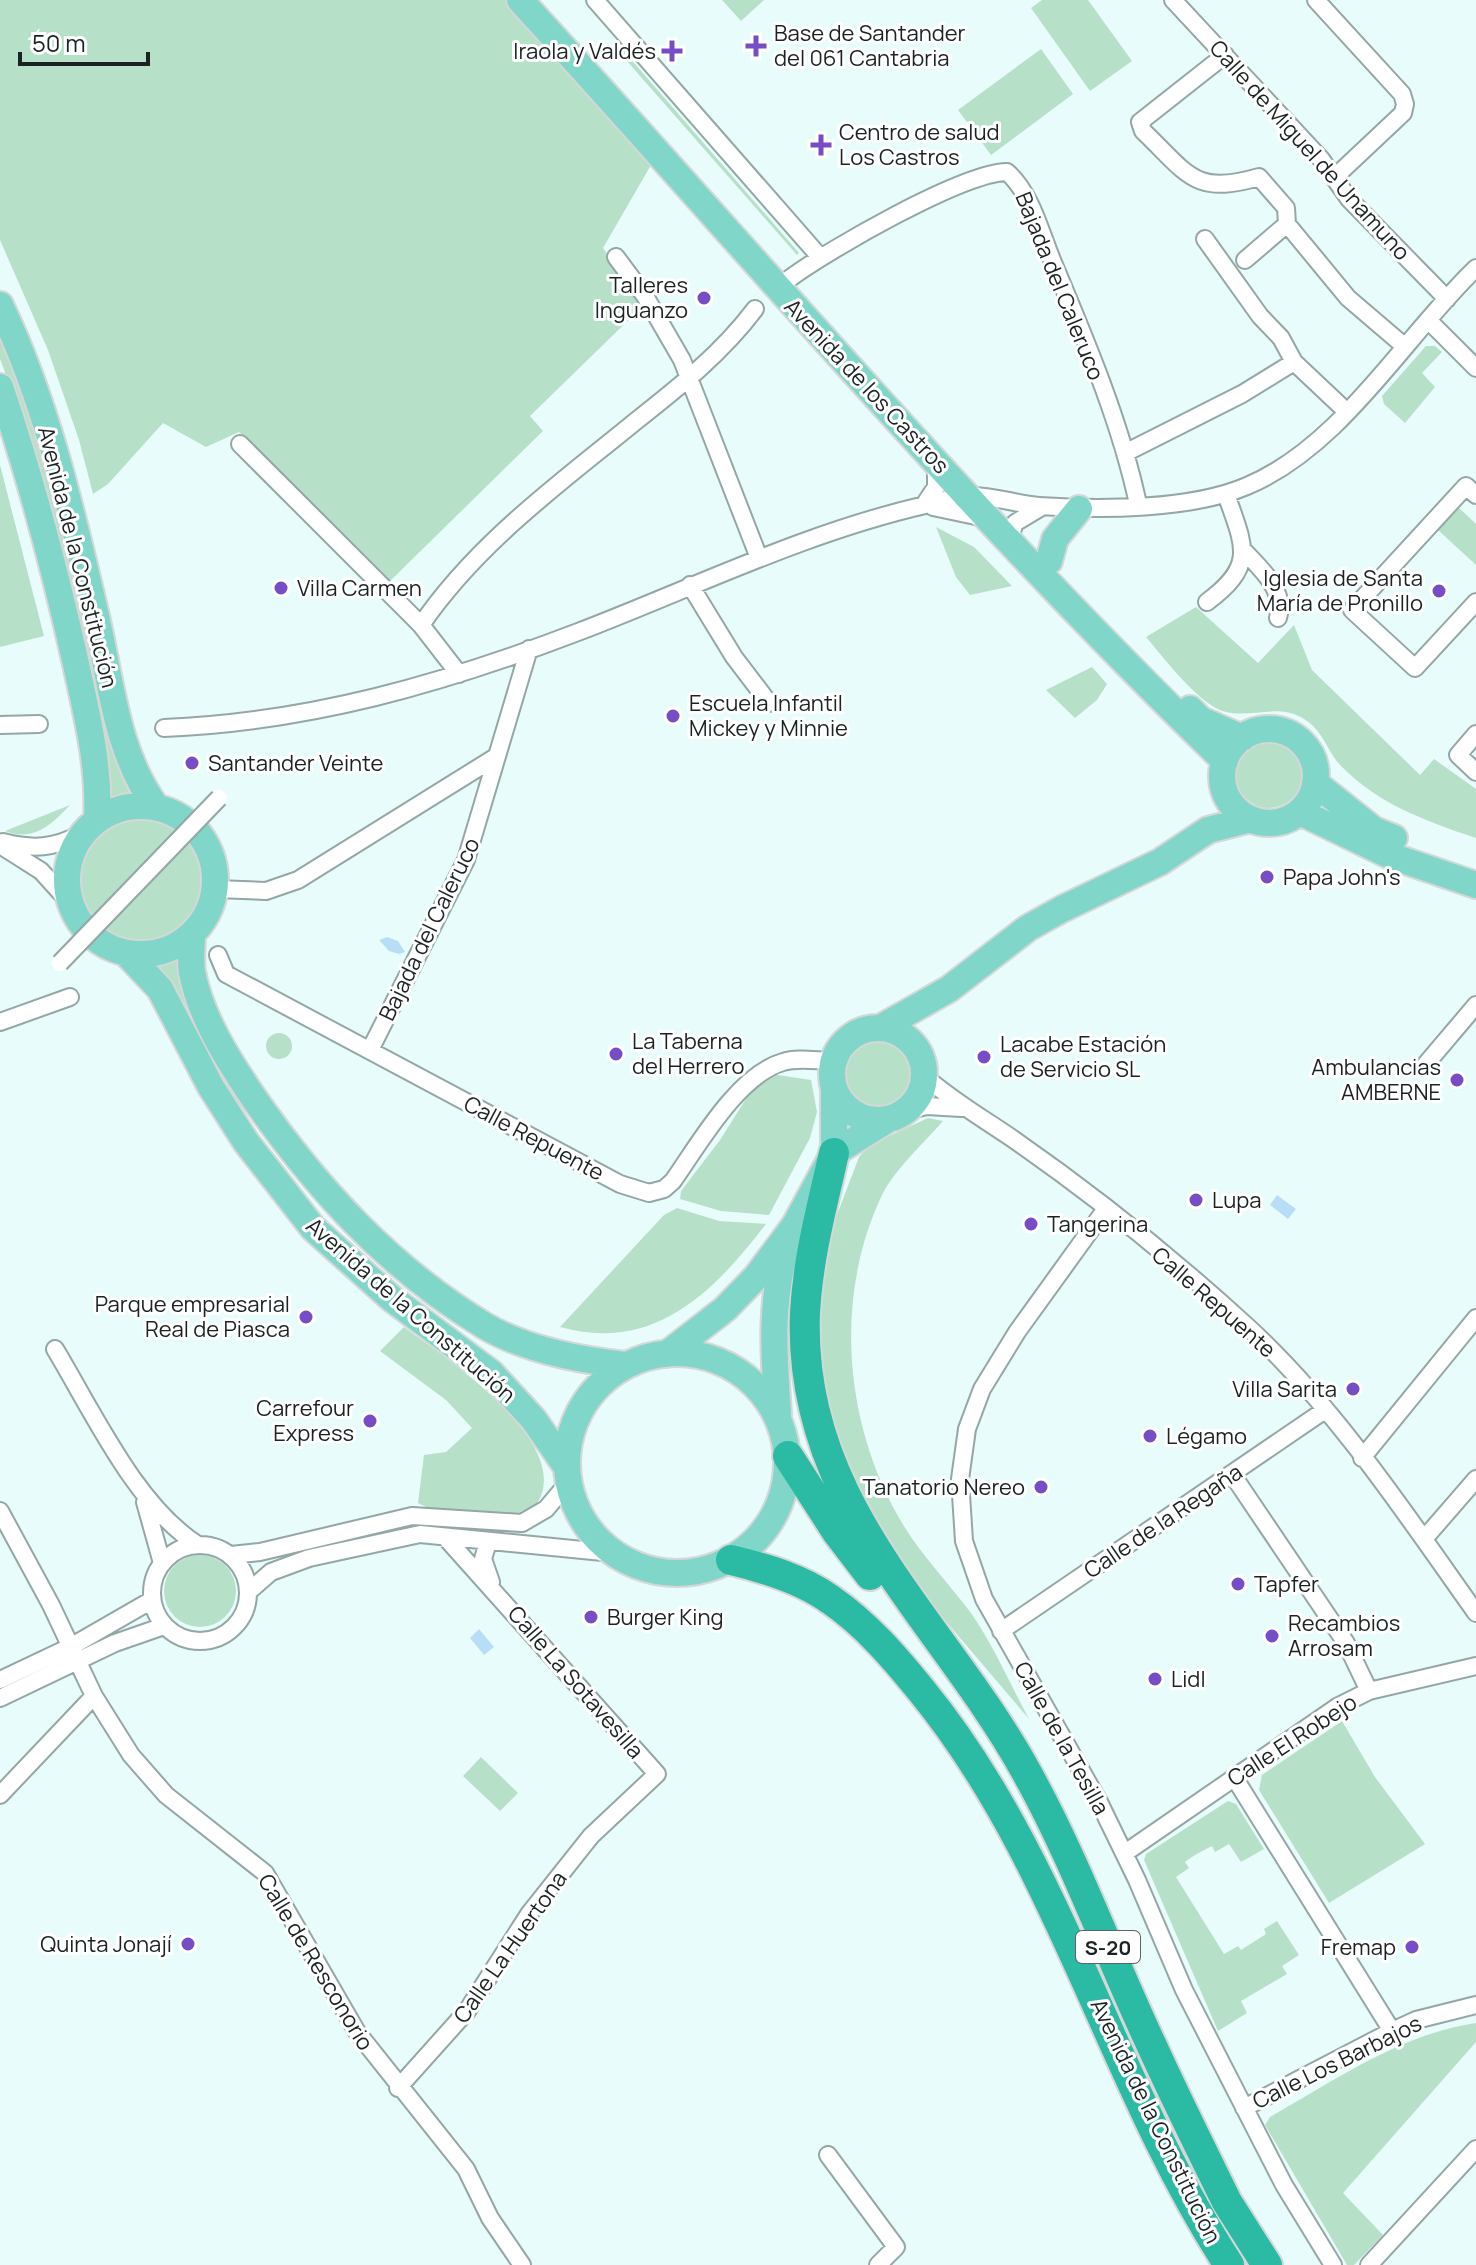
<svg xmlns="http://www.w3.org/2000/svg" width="1476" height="2265" viewBox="0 0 1476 2265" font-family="Manrope,sans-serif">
<rect width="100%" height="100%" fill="#e8fcfc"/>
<path fill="#b7e0c8" d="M0 0H507L651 165 603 248 643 306 530 416 543 431 389 582 239 432 206 447 163 423 108 484 93 494 79 440 48 350 0 240Z
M722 0H764L741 21Z
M1042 0H1088L1132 61 1090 91 1031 8Z
M622 49 799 253 797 255 619 52Z
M1041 49 1073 94 991 155 958 110Z
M0 332 60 510 107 720 97 719 19 409 0 359Z
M1426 346H1435L1442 352 1422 373 1435 387 1405 423 1384 404 1382 396Z
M0 465 44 636 0 647Z
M1459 508 1476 524V565L1438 530Z
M936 527 974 547 1012 586 970 595 956 577Z
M1196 607 1258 663 1294 625 1312 670 1420 775 1434 759 1476 789V838C1426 821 1380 805 1342 767 1327 752 1324 731 1304 719 1278 703 1253 718 1226 712 1200 706 1164 658 1146 637Z
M1092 667 1107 684 1097 700 1075 718 1046 690Z
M100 731H110L120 772 129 792 111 797Z
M1236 775a33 33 0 1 1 66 0a33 33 0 1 1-66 0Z
M70 805C51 825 34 842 5 831Z
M79 881a61 61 0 1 1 122 0a61 61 0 1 1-122 0Z
M177 961 196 1016 187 1020 159 967Z
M266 1046a13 13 0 1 1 26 0a13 13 0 1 1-26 0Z
M842 1074a35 35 0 1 1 70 0a35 35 0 1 1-70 0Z
M771 1074 811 1080 817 1112 810 1138 769 1215 721 1211 680 1199 681 1191 720 1140 756 1083Z
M928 1118 943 1121C924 1143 895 1169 882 1195 834 1296 844 1420 898 1516 918 1552 947 1581 971 1613 994 1646 1010 1684 1029 1719L891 1557 831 1437 815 1321 832 1228 859 1157 870 1145Z
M677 1208 719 1221 766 1224C713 1293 654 1353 560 1327L664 1215Z
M404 1327C446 1358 575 1443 537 1504L512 1516 428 1508 418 1503 424 1455 446 1452 472 1428 446 1400 380 1351Z
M164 1591a36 36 0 1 1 72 0a36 36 0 1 1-72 0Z
M1342 1721 1375 1777 1425 1844 1329 1903 1259 1790 1262 1775Z
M481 1757 518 1793 500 1811 463 1776Z
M1228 1801 1236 1804 1264 1849 1241 1862 1229 1844 1215 1852 1212 1846C1202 1851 1194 1855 1185 1862L1189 1868 1176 1877 1224 1954 1238 1946 1241 1950 1266 1934 1264 1929 1277 1921 1299 1955 1282 1966 1287 1974 1241 2001 1247 2013 1218 2031 1144 1860 1146 1854Z
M1476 2023V2042L1343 2193 1383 2235 1354 2265H1347L1265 2125 1270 2117C1335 2080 1401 2034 1476 2023Z"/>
<path fill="#b8def7" d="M387 937 398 941 405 952 399 954 389 951 379 940Z
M1277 1195 1296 1209 1288 1219 1270 1205Z
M479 1629 494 1647 484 1655 470 1638Z"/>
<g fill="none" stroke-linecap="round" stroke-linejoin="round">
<g stroke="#94a6a6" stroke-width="20">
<path id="street" d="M595 0 820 257
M1173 0 1321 159 1349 199 1447 299
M1316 0 1402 94 1405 104 1403 113 1336 176
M1225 55 1140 122 1143 131C1188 174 1194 196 1259 177L1286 208 1287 224 1348 298 1403 345
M1205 239 1260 316 1281 338 1294 362 1347 412
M616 257 645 296 682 360 759 558
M1245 260 1287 224
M789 279C828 250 962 173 1007 172 1031 193 1040 231 1052 260 1085 339 1120 420 1138 504
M1428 320 1476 368
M240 444 421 625 459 674
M1127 452 1242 394 1294 362
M1476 495 1466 486 1352 610 1415 668 1476 602
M924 505 936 487V462
M933 507 985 518
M1009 539 1015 523 1040 508
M1245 552C1262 570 1286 591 1278 618
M690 585 734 657 769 703
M1207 602C1257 565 1244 546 1226 494
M421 625C478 542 559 484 636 421 679 387 722 353 755 309
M0 725 39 724
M164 728C310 722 442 684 578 632 693 588 804 533 925 505 938 502 954 497 968 496 990 495 1016 504 1039 506 1100 510 1191 510 1247 486 1342 446 1403 338 1476 268
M1476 734 1458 755 1476 772
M3 842C34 850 53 848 82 834
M0 845 41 871 70 903
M216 889 266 891 298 880 494 758
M218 955 226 974 620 1184 649 1193 664 1189 673 1181C699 1144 738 1075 783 1062 798 1057 817 1061 833 1061
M0 1022 70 997
M370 1050 466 860 529 649
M1426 1064 1476 1005
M924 1076C954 1102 981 1117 1013 1139 1095 1196 1176 1261 1250 1329 1338 1411 1407 1516 1476 1613
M905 1111 927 1106 961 1108
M1105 1210 1017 1332 982 1389 967 1429 960 1479 964 1541 984 1599 1099 1802 1137 1880 1184 1990 1284 2185 1333 2265
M55 1349C93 1412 136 1506 198 1545
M1362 1458 1476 1318
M1232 1474 1346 1643 1369 1691
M145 1502 162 1563
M0 1511 51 1605 94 1696 131 1755 166 1795 265 1873 357 2032 466 2169 490 2218 522 2265
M1424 1539 1476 1479
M488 1542 483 1559 491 1582
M152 1593a48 48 0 1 1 96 0a48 48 0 1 1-96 0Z
M231 1555 260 1552 412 1516 522 1523 546 1509 568 1483
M248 1592 271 1572 309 1558 420 1534 613 1553
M1001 1631 1325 1410
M0 1680 72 1646 152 1600
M0 1698 115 1643 164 1626
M1234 1777 1392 2031
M0 1795 94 1696
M1125 1853 1337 1707 1369 1691 1476 1666
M398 2088 467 2011 529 1914 591 1836 657 1774 445 1537
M1244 2108 1392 2031 1416 2020 1476 2005
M828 2155 896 2247 878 2265
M1369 2265 1476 2149"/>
</g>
<g stroke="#d6d7d7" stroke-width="30">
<path id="primary" d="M520 0C753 255 976 521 1225 761
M0 305C46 401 71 509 95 612 111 679 115 752 157 808
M0 387C31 478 55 570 76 664 87 716 100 766 97 820
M1049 561 1055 539 1079 509
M1190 709 1201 720 1242 738
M1222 776a47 47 0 1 1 94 0a47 47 0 1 1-94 0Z
M1315 783 1374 830 1394 838
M67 880a74 74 0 1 1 148 0a74 74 0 1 1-148 0Z
M1300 812 1391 856 1476 885
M192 935C192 947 190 960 192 972 200 1016 228 1060 253 1097 317 1189 389 1268 485 1326 526 1350 579 1360 625 1365
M127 954 160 989 211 1087 246 1142 313 1228 391 1298 491 1373 534 1420 566 1466
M882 1027 949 989 1028 928 1062 909 1160 862 1208 830 1251 819
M832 1074a46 46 0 1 1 92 0a46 46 0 1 1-92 0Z
M834 1153V1089
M567 1463a110 110 0 1 1 220 0a110 110 0 1 1-220 0Z
M667 1354 725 1309 757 1276 795 1225 834 1153 887 1120
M778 1414C774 1357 769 1299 788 1243"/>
</g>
<g stroke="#d6d7d7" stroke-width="34">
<path id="highway" d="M834 1153C822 1207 808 1257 805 1313 797 1507 944 1620 1028 1775 1076 1862 1109 1955 1151 2044 1175 2097 1201 2149 1227 2202L1267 2265
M788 1456 837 1532 870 1575
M731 1560C765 1568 802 1579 831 1600 866 1624 895 1658 921 1690 1061 1861 1110 2082 1229 2265"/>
</g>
<use href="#street" stroke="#fff" stroke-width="16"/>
<use href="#primary" stroke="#80d6c8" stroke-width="26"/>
<use href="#highway" stroke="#2bbaa3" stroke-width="30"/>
<g stroke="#94a6a6" stroke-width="20" stroke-linecap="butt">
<path id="street-bridge" d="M60 963 219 798"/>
</g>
<use href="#street-bridge" stroke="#fff" stroke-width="16"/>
</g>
<g fill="#764dc5" stroke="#fff" stroke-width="3">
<path d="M752 34h8v8h8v8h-8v8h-8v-8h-8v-8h8z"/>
<path d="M668 39h8v8h8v8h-8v8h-8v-8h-8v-8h8z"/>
<path d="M817 133h8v8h8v8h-8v8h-8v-8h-8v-8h8z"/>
<circle cx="704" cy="298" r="8"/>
<circle cx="281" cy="588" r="8"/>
<circle cx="1439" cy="591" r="8"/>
<circle cx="673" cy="716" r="8"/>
<circle cx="192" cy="763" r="8"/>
<circle cx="1267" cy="877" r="8"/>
<circle cx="616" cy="1054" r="8"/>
<circle cx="984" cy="1057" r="8"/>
<circle cx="1457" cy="1080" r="8"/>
<circle cx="1196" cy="1200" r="8"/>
<circle cx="1031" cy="1224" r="8"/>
<circle cx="306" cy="1317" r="8"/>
<circle cx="1353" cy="1389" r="8"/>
<circle cx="370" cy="1421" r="8"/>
<circle cx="1150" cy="1436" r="8"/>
<circle cx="1041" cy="1487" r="8"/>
<circle cx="1238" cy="1584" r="8"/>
<circle cx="591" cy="1617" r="8"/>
<circle cx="1272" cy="1636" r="8"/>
<circle cx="1155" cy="1679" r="8"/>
<circle cx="188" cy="1944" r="8"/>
<circle cx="1412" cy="1947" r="8"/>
</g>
<g text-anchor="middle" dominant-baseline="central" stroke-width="6" stroke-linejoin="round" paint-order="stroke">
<rect fill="#fff" stroke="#5f6464" stroke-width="2" x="1076" y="1931" width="64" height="32" rx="6"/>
<g font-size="20" font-weight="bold" fill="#1b2222">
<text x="1108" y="1947">S-20</text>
</g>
<g font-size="22" fill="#1b2222" stroke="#fff" text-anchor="start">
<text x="774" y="33">Base de Santander<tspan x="774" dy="25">del 061 Cantabria</tspan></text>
<text x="656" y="51" text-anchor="end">Iraola y Valdés</text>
<text x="839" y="132">Centro de salud<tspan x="839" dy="25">Los Castros</tspan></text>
<text x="688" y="285" text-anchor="end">Talleres<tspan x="688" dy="25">Inguanzo</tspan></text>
<text x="1423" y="578" text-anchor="end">Iglesia de Santa<tspan x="1423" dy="25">María de Pronillo</tspan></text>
<text x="297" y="588">Villa Carmen</text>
<text x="689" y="703">Escuela Infantil<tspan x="689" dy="25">Mickey y Minnie</tspan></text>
<text x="208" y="763">Santander Veinte</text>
<text x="1283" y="877">Papa John's</text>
<text x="632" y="1041">La Taberna<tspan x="632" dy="25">del Herrero</tspan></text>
<text x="1000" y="1044">Lacabe Estación<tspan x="1000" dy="25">de Servicio SL</tspan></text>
<text x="1441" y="1067" text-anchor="end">Ambulancias<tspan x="1441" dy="25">AMBERNE</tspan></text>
<text x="1212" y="1200">Lupa</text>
<text x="1047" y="1224">Tangerina</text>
<text x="290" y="1304" text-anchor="end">Parque empresarial<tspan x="290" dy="25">Real de Piasca</tspan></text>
<text x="1337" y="1389" text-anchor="end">Villa Sarita</text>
<text x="354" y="1408" text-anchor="end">Carrefour<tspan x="354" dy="25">Express</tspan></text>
<text x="1166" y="1436">Légamo</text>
<text x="1025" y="1487" text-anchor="end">Tanatorio Nereo</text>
<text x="1254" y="1584">Tapfer</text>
<text x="607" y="1617">Burger King</text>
<text x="1288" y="1623">Recambios<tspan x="1288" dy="25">Arrosam</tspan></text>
<text x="1171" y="1679">Lidl</text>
<text x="172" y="1944" text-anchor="end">Quinta Jonají</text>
<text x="1396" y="1947" text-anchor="end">Fremap</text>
</g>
<g font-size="22" fill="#1b2222" stroke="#fff">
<text transform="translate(1310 150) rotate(48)">Calle de Miguel de Unamuno</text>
<text transform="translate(1060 286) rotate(68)">Bajada del Caleruco</text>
<text transform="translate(867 386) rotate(47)">Avenida de los Castros</text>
<text transform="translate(78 557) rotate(76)">Avenida de la Constitución</text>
<text transform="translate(429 929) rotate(-64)">Bajada del Caleruco</text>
<text transform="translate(534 1138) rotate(28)">Calle Repuente</text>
<text transform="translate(1214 1302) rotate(41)">Calle Repuente</text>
<text transform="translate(411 1310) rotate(41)">Avenida de la Constitución</text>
<text transform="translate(1163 1521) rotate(-34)">Calle de la Regaña</text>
<text transform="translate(576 1682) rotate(49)">Calle La Sotavesilla</text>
<text transform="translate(1062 1738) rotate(61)">Calle de la Tesilla</text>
<text transform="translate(1292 1740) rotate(-33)">Calle El Robejo</text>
<text transform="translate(510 1947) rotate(-55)">Calle La Huertona</text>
<text transform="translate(316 1962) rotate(59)">Calle de Resconorio</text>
<text transform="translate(1337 2062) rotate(-26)">Calle Los Barbajos</text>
<text transform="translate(1156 2121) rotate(64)">Avenida de la Constitución</text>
</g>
</g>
<path d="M20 52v12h128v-12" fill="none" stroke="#1b2222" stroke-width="4"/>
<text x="32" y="52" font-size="24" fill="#1b2222" stroke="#ffffff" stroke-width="6" paint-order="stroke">50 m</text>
</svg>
